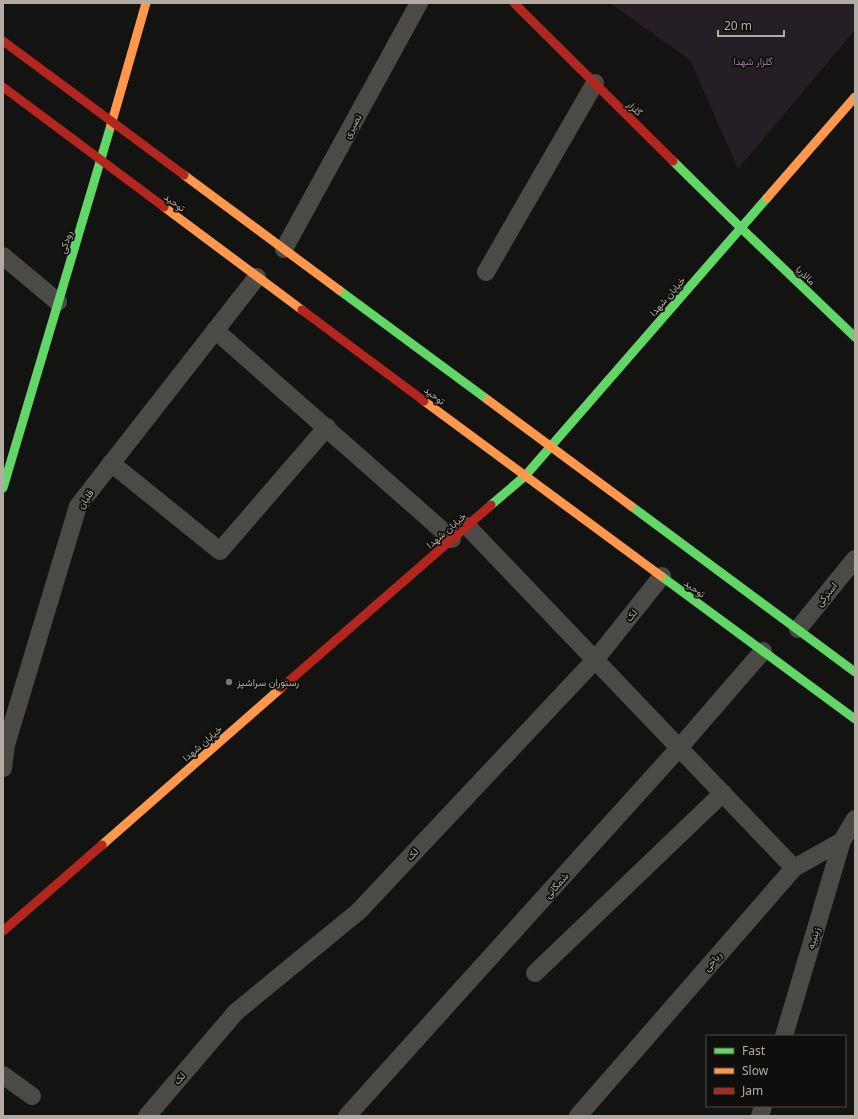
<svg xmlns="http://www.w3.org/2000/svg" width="858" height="1119" viewBox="0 0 858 1119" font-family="'Noto Sans',Vazirmatn,sans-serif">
<rect width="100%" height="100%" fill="#131312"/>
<path fill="#251e25" d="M610 3H855V30L738 169 690 60Z"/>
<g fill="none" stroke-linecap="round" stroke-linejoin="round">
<path stroke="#4b4a47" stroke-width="18" d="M284 249 419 3
M3 256 58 302
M486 272 595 83
M215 330 452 539
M111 463 220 551 327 427
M467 526 794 868
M798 629 855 559
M3 768 6 745 78 506 257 277
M535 973 723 793
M784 1036 842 841
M3 1075 32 1096
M147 1116 236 1012 359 911 595 660 662 576
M347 1116 679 748 763 651
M578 1116 794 868 842 841 855 819
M760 1116 763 1106"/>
<path stroke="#63d668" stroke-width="9" d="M673 161 741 228 855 337
M339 290 488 400
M3 488 111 125
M491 505 525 476 767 198
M631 506 855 672
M661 576 855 719"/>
<path stroke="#ff974d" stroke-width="9" d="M111 125 146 3
M184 175 339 290
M767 198 855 97
M164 207 302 310
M488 400 631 506
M424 401 661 576
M102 845 281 688"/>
<path stroke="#b3261e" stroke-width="9" d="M514 3 673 161
M3 41 184 175
M3 87 164 207
M302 310 424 401
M281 688 491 505
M3 931 102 845"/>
</g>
<circle fill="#7c7670" stroke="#0e0e0d" stroke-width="1.5" cx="229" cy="682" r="4"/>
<g text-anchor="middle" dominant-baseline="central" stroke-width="3.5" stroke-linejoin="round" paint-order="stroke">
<g font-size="10" fill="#9b7a9f" stroke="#0e0e0d">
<text x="753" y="61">گلزار شهدا</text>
</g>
<g font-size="10" fill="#b4aca3" stroke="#0e0e0d">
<text transform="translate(635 108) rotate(45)">گلزار</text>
<text transform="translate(352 126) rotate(-61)">نصیری</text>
<text transform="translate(175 202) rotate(37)">توحید</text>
<text transform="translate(65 242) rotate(-73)">رودکی</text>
<text transform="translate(806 275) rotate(44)">مالاریا</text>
<text transform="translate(667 296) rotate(-49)">خیابان شهدا</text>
<text transform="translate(435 395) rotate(37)">توحید</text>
<text transform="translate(85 499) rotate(-56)">قلیان</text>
<text transform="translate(446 530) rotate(-41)">خیابان شهدا</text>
<text transform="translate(695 588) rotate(36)">توحید</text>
<text transform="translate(826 594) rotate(-51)">استرکی</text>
<text transform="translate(631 615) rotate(-52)">لک</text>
<text transform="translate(202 743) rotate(-41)">خیابان شهدا</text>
<text transform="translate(412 854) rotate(-47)">لک</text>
<text transform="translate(556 885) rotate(-48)">شمگانی</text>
<text transform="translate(813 938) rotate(-74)">زینبیه</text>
<text transform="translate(712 961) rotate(-49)">ریاحی</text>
<text transform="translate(179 1078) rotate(-49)">لک</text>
</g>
<g font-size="10" fill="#b4aca3" stroke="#0e0e0d" text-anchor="start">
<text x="237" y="682">رستوران سراشپز</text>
</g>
</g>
<rect width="858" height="1119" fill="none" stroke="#b4aca3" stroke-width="8"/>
<rect x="706" y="1035" width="140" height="72" fill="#0e0e0d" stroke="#504d49"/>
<rect x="714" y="1048" width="20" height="6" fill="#63d668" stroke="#504d49"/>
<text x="742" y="1055" font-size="12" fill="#b4aca3">Fast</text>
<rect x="714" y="1068" width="20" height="6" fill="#ff974d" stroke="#504d49"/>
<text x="742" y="1075" font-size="12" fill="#b4aca3">Slow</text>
<rect x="714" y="1088" width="20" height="6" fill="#b3261e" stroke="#504d49"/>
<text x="742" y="1095" font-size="12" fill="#b4aca3">Jam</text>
<path d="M718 30v6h66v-6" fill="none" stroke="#b4aca3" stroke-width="2"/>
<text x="724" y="30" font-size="12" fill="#b4aca3" stroke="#0e0e0d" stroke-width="3" paint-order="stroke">20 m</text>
</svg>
